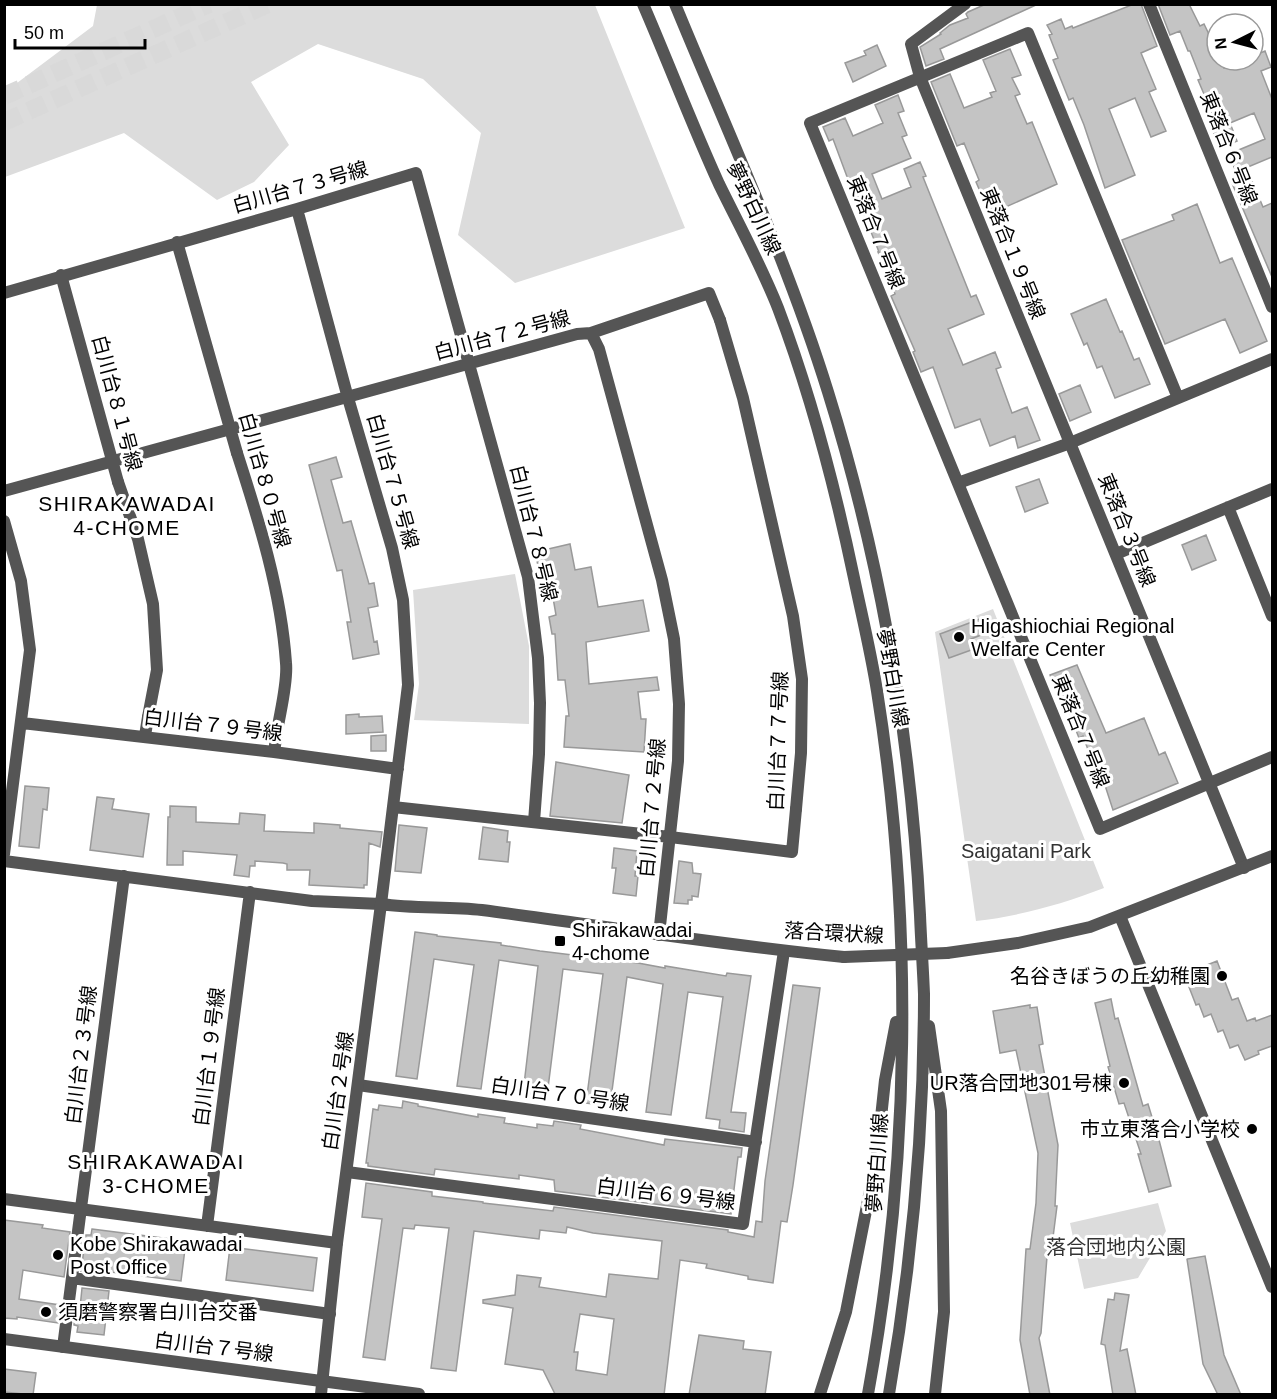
<svg xmlns="http://www.w3.org/2000/svg" width="1277" height="1399" viewBox="0 0 1277 1399" font-family="Arial,'Noto Sans JP',sans-serif">
<rect width="100%" height="100%" fill="#fff"/>
<path fill="#dcdcdc" d="M97 5H595L685 228 515 283 458 235 481 133 423 79 318 44 251 82 289 145 254 182 217 200 124 133 5 177V92L93 26Z
M515 574 529 646V724L414 720 419 684 413 590Z
M993 609 1104 888C1062 904 1021 916 976 921L935 632Z
M1158 1203 1166 1231 1138 1278 1084 1289 1070 1223Z"/>
<path fill="#c4c4c4" stroke="#999" stroke-width="1.5" fill-rule="evenodd" d="M986 4H1038L940 49 944 59 926 66 920 47 941 34 940 33 950 25 968 18 966 14 968 12Z
M1134 4H1141L1157 46 1141 53 1156 89 1149 92 1166 131 1151 137 1135 98 1109 109 1135 175 1105 188 1084 125 1073 98 1069 100 1053 60 1058 58 1049 35 1052 34 1047 25 1061 19 1065 29 1072 26 1073 28Z
M1158 4H1189L1200 26 1204 24 1217 51V60H1221L1224 68 1244 60H1253V56L1265 51 1271 67 1261 71 1272 99V157L1236 172 1229 154 1265 139 1254 113 1230 123 1237 141 1220 148 1209 122 1215 120 1198 80 1201 79 1190 51H1188L1180 31 1170 35Z
M877 45 886 66 853 82 845 63 866 55 864 51Z
M1010 49 1021 75 1012 78 1020 94 1015 96 1027 124 1032 122 1057 184 990 214 976 182 979 180 964 143 957 146 931 82 950 74 964 108 992 97 990 93 996 91 983 60Z
M898 95 904 111 898 113 907 135 902 137 911 158 872 174 882 199 911 187 904 169 920 162 926 176 923 177 971 297 976 295 984 314 948 329 963 365 995 352 1001 367 996 369 1012 413 1027 407 1040 440 1018 448 1015 436 990 446 980 419 955 428 933 367 921 372 913 352 915 351 891 296 895 294 878 252H879L851 182H849L833 139 829 141 823 127 845 118 853 136 883 123 875 105Z
M1249 174 1263 207 1272 203V277L1231 181Z
M1197 204 1220 263 1232 258 1267 341 1240 353 1225 319 1165 344 1122 240 1174 220 1172 215Z
M1106 299 1120 332 1122 331 1134 360 1139 358 1150 384 1115 398 1102 366 1097 368 1087 343 1084 345 1071 314Z
M1080 385 1091 412 1070 421 1059 394Z
M336 457 342 477 331 480 343 523 351 521 369 584 374 583 378 606 368 608 374 642 377 641 379 654 353 659 347 622H351L342 570 337 571 309 465Z
M1039 479 1048 503 1025 512 1016 487Z
M1206 535 1216 560 1192 570 1182 545Z
M570 544 575 570 591 567 598 607 643 600 649 631 586 642 589 684 657 677 659 690 638 692 641 719H646L644 752 564 747 566 716H569L565 680H558L555 634H552L549 617 556 615 551 586 543 588 535 552Z
M980 619 986 633 971 639 974 649 949 658 940 634Z
M1077 665 1106 733 1144 718 1159 755 1165 752 1178 783 1113 810 1101 773 1097 774 1083 736 1079 738 1064 700 1060 702 1050 675Z
M359 714V717L382 716 383 732 346 734V715Z
M386 735V751H371V736Z
M556 762 629 775 622 823 550 816Z
M25 786 49 788 47 810 43 809 39 848 19 846Z
M97 797 114 799 112 809 149 814 143 857 90 850Z
M170 806 196 807V822L239 824 240 813 265 815 264 831 314 833V823L340 825V828L382 832 380 847 369 843 367 885H364V888L309 885 310 870H287V864L283 863 255 861V866H250L249 877 234 875 237 855 183 851V865H167L168 817H170Z
M399 825 427 828 421 873 395 871Z
M483 827 508 831 507 842H510L508 862 479 859Z
M614 848 637 851 635 876H638L636 896 613 893 616 868H612Z
M679 861 692 863 693 873 701 874 698 897 692 896V900H688V904L674 903Z
M415 932 437 935V936L501 943V945L540 951 638 963 665 968V966L726 976 727 973 751 976 731 1112 746 1113 744 1132 719 1128 720 1120 706 1118 723 997 688 992 671 1115 646 1112 663 984 627 977 610 1106 586 1103 603 974 563 969 547 1096 523 1093 538 966 499 960 481 1089 457 1086 474 965 434 959 417 1079 396 1076Z
M1217 961 1232 1000 1238 998 1247 1021 1255 1018 1256 1021 1272 1015V1046L1258 1051 1259 1054 1245 1060 1238 1045 1230 1048 1223 1030 1218 1032 1211 1014 1204 1017 1199 1004 1196 1005 1189 987 1192 985 1187 973Z
M793 985 820 988 793 1185 787 1222 781 1221 773 1283 748 1279V1276L706 1268 707 1264 680 1260 664 1395 555 1394 543 1370 505 1364 513 1308 483 1303V1300L515 1295 517 1275 541 1278 539 1287 606 1297 609 1274 658 1279 662 1241 593 1233 567 1227 566 1233 540 1230 539 1239 474 1231 456 1371 431 1368 449 1228 415 1225 414 1229 403 1228 385 1360 363 1357 382 1219 362 1217 366 1183 432 1192V1196L483 1202V1203L553 1211 554 1207 728 1230V1232L754 1237 756 1221 762 1222 765 1181ZM580 1314 614 1319 607 1375 576 1370 578 1352H574Z
M1111 999 1115 1019 1118 1018 1143 1106 1148 1104 1159 1140 1171 1186 1149 1192 1138 1154H1141L1124 1103 1119 1104 1108 1067 1110 1066 1095 1003Z
M1030 1005V1008L1037 1007 1043 1044 1039 1045 1058 1145 1055 1206H1057L1052 1245 1048 1244 1041 1333 1039 1338 1050 1395H1030L1020 1340 1026 1249H1030L1036 1203 1038 1153 1016 1050 1000 1053 993 1011Z
M403 1101 418 1104V1106L478 1117V1114L505 1118 504 1123 537 1128V1124L553 1126 554 1121 581 1125 580 1129 664 1145 665 1139 742 1148 741 1157H738L731 1214 555 1191 554 1180 519 1175V1179L435 1169 434 1175 368 1166V1163H366L373 1109 378 1110 379 1105 402 1108Z
M4 1220 43 1225 42 1228 70 1232 64 1277 23 1270 19 1299 60 1305 58 1323 17 1317V1319L4 1318Z
M92 1229 186 1241 181 1281 111 1272 110 1275 81 1271 86 1235H91Z
M230 1247 317 1258 313 1291 226 1280Z
M1205 1256 1224 1355 1241 1395H1218L1203 1364 1187 1259Z
M82 1288 109 1291 104 1335 77 1332 78 1326 74 1325 76 1307 80 1308Z
M1115 1293 1129 1295 1120 1351 1127 1349 1136 1395H1113L1105 1345 1101 1344 1108 1299 1114 1300Z
M699 1335 744 1341 743 1349 771 1352 765 1395H689Z
M4 1369 36 1373 33 1395 4 1392Z"/>
<g fill="none" stroke-linecap="round" stroke-linejoin="round">
<path stroke="#d9d9d9" stroke-width="18" stroke-dasharray="18 9" stroke-linecap="butt" d="M4 96 209 4
M4 122 268 4"/>
<path stroke="#555" stroke-width="12" d="M720 320 743 398 793 616 802 679 801 753 796 809
M237 453C259 521 281 591 286 663 288 682 280 712 277 732
M118 482 138 539 153 604 157 670 148 717"/>
<path stroke="#555" stroke-width="12" d="M1149 4 1272 307
M177 242 237 453
M61 275 118 482
M4 293 297 209 416 173 528 577 538 658 540 703 539 754 534 822
M591 333 709 293 720 320
M1178 398 1028 33 810 123 1100 829 1272 757
M958 483 1070 443 920 77 911 44 965 4
M4 491 577 334 591 333 599 349 662 580 674 639 679 704 678 761 659 935
M1228 507 1272 616
M4 521 21 581 30 650 4 854
M1116 554 1272 489
M22 723 274 752 398 769
M145 736 148 717
M274 752 277 732
M393 807 670 837 792 852 796 809
M4 861 312 901 381 904 408 685 403 600 392 548 348 398 297 209
M1244 868 1070 443 1272 359
M358 1085 756 1142
M347 1172 743 1224 784 951
M4 1199 337 1243
M207 1226 250 892
M72 1278 330 1314
M63 1347 124 876"/>
<path stroke="#555" stroke-width="12" d="M643 4C669 64 692 125 719 184 739 225 761 265 778 308 811 395 835 487 854 578 862 616 871 653 877 691 914 924 910 1163 868 1394
M675 4C728 133 787 260 828 392 881 562 911 738 920 915 921 941 923 968 924 994 924 1129 912 1262 889 1394
M1120 916 1272 1287
M947 953 1018 943 1090 927 1272 856
M929 1026 941 1111 944 1312 935 1394
M4 1339 419 1394
M321 1394 337 1243 381 904C415 909 448 906 482 910 603 926 723 945 844 957
M820 1394 846 1312 877 1155 885 1080 896 1022"/>
<path stroke="#555" stroke-width="12" d="M844 957 947 953"/>
</g>
<g fill="#000" stroke="#fff" stroke-width="2">
<circle cx="959" cy="637" r="6"/>
<rect x="554" y="935" width="12" height="12" rx="3"/>
<circle cx="1222" cy="976" r="6"/>
<circle cx="1124" cy="1083" r="6"/>
<circle cx="1252" cy="1129" r="6"/>
<circle cx="58" cy="1255" r="6"/>
<circle cx="46" cy="1312" r="6"/>
</g>
<g text-anchor="middle" dominant-baseline="central" stroke-width="6" stroke-linejoin="round" paint-order="stroke">
<g font-size="20" fill="#000" stroke="#fff">
<text transform="translate(1229 148) rotate(68)">東落合６号線</text>
<text transform="translate(300 187) rotate(-16)">白川台７３号線</text>
<text transform="translate(754 208) rotate(65)">夢野白川線</text>
<text transform="translate(876 232) rotate(68)">東落合７号線</text>
<text transform="translate(1013 253) rotate(68)">東落合１９号線</text>
<text transform="translate(502 335) rotate(-15)">白川台７２号線</text>
<text transform="translate(117 403) rotate(75)">白川台８１号線</text>
<text transform="translate(265 480) rotate(74)">白川台８０号線</text>
<text transform="translate(393 481) rotate(74)">白川台７５号線</text>
<text transform="translate(1127 530) rotate(68)">東落合３号線</text>
<text transform="translate(534 533) rotate(76)">白川台７８号線</text>
<text transform="translate(893 678) rotate(80)">夢野白川線</text>
<text transform="translate(213 725) rotate(7)">白川台７９号線</text>
<text transform="translate(1081 731) rotate(68)">東落合７号線</text>
<text transform="translate(778 741) rotate(-88)">白川台７７号線</text>
<text transform="translate(652 808) rotate(-85)">白川台７２号線</text>
<text transform="translate(834 933) rotate(3)">落合環状線</text>
<text transform="translate(81 1055) rotate(-83)">白川台２３号線</text>
<text transform="translate(209 1057) rotate(-83)">白川台１９号線</text>
<text transform="translate(338 1091) rotate(-82)">白川台２号線</text>
<text transform="translate(560 1094) rotate(8)">白川台７０号線</text>
<text transform="translate(877 1163) rotate(-86)">夢野白川線</text>
<text transform="translate(666 1194) rotate(7)">白川台６９号線</text>
<text transform="translate(214 1347) rotate(7)">白川台７号線</text>
</g>
<g font-size="20" fill="#000" stroke="#fff" text-anchor="start">
<text x="971" y="626">Higashiochiai Regional<tspan x="971" dy="23">Welfare Center</tspan></text>
<text x="572" y="930">Shirakawadai<tspan x="572" dy="23">4-chome</tspan></text>
<text x="1210" y="976" text-anchor="end">名谷きぼうの丘幼稚園</text>
<text x="1112" y="1083" text-anchor="end">UR落合団地301号棟</text>
<text x="1240" y="1129" text-anchor="end">市立東落合小学校</text>
<text x="70" y="1244">Kobe Shirakawadai<tspan x="70" dy="23">Post Office</tspan></text>
<text x="58" y="1312">須磨警察署白川台交番</text>
</g>
<g font-size="20" fill="#333" stroke="#fff">
<text x="1026" y="851">Saigatani Park</text>
<text x="1116" y="1247">落合団地内公園</text>
</g>
<g font-size="21" letter-spacing="1.5" fill="#000" stroke="#fff">
<text x="127" y="503">SHIRAKAWADAI<tspan x="127" dy="24">4-CHOME</tspan></text>
<text x="156" y="1161">SHIRAKAWADAI<tspan x="156" dy="24">3-CHOME</tspan></text>
</g>
</g>
<rect width="1277" height="1399" fill="none" stroke="#000000" stroke-width="12"/>
<g transform="translate(1235 42) rotate(264)"><circle r="28" fill="#ffffff" stroke="#999999" stroke-width="1.5"/>
<path d="M0-4.5L10 22L0 15L-10 22Z" fill="#000000"/>
<text y="-9" font-size="16" font-weight="bold" text-anchor="middle" fill="#000000">N</text>
</g>
<path d="M15 39v9h130v-9" fill="none" stroke="#000000" stroke-width="3"/>
<text x="24" y="39" font-size="18" fill="#000000" stroke="#ffffff" stroke-width="4.5" paint-order="stroke">50 m</text>
</svg>
